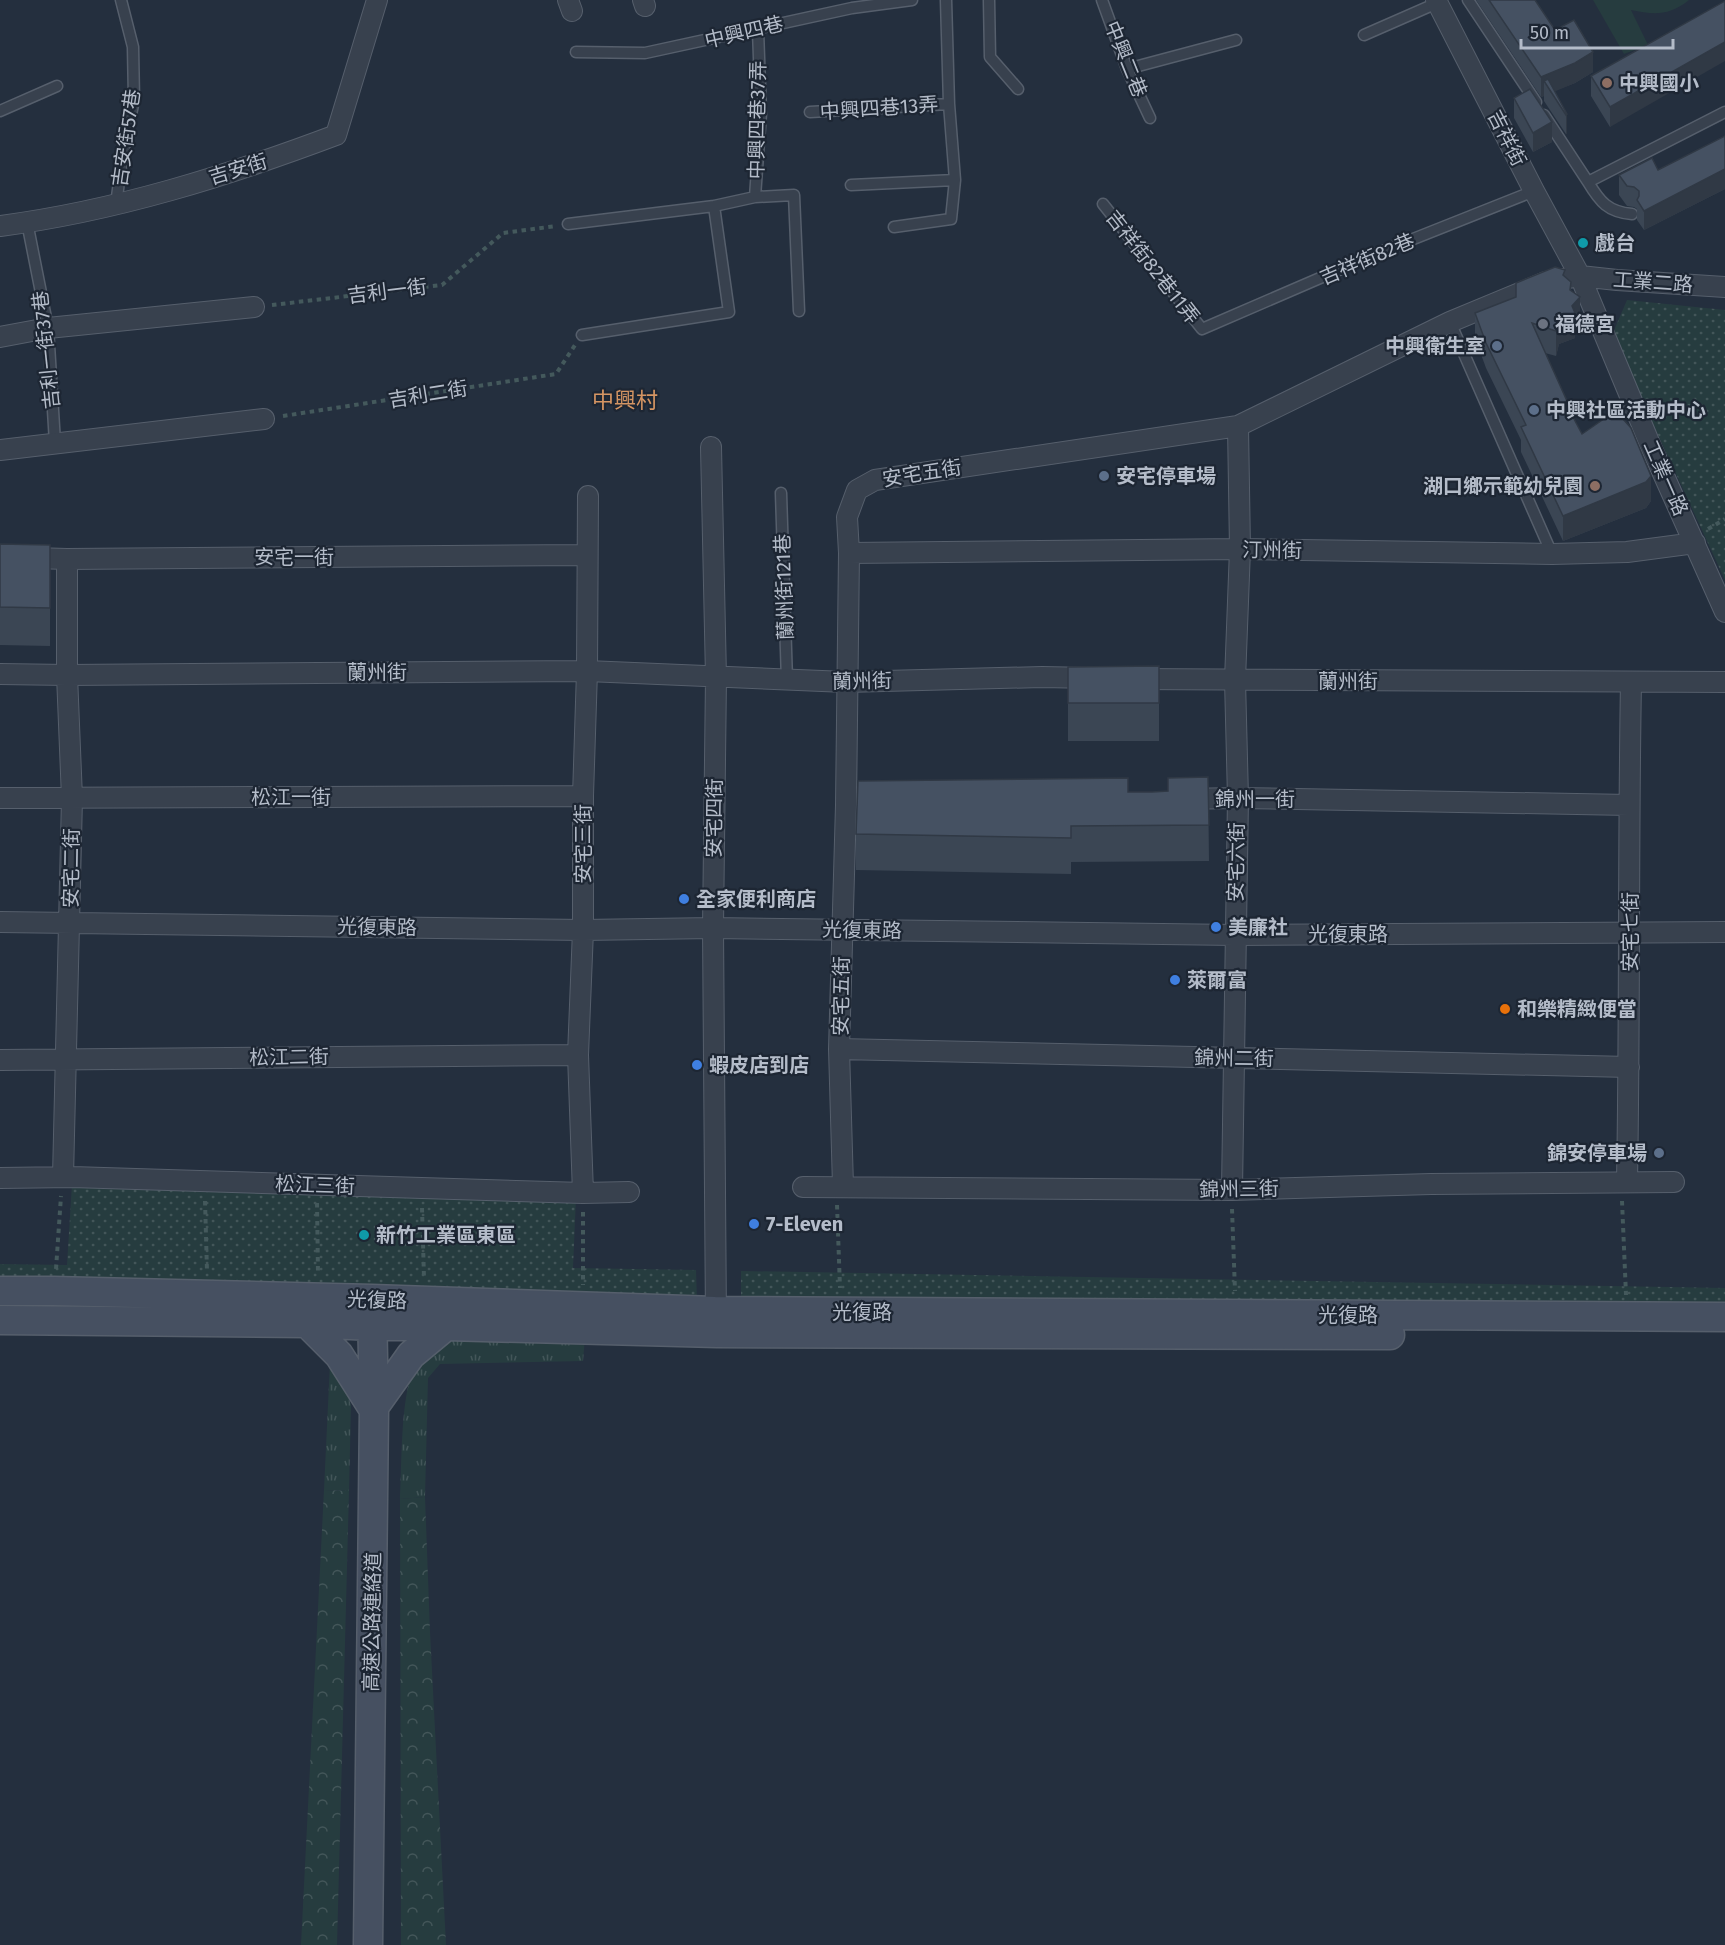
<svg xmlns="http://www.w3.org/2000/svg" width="1725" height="1945" viewBox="0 0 1725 1945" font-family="'Fira Sans','Noto Sans TC',sans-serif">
<defs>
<pattern id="grass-tufts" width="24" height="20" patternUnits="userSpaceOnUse" patternTransform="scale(1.5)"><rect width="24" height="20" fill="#263c3f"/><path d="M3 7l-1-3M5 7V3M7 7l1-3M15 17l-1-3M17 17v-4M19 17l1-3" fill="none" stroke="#435659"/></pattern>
<pattern id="forest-crowns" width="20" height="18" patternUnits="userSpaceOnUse" patternTransform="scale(1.5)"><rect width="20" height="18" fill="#263c3f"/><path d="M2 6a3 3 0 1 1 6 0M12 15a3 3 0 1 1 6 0" fill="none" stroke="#435659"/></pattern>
<pattern id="park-dots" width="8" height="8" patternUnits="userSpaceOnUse" patternTransform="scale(1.5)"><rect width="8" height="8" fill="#263c3f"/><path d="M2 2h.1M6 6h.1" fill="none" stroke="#435659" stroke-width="1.8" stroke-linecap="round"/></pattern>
</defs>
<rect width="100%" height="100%" fill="#242f3e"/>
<path fill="url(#grass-tufts)" d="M461 1336 585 1337 583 1361 440 1364 428 1378 425 1497 400 1499C402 1470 400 1387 416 1367 427 1353 446 1344 461 1336Z
M330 1363 344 1380 351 1406 349 1491 324 1490Z"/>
<path fill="url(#forest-crowns)" d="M324 1490 349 1491 337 1945H301Z
M425 1497 430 1632 446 1945H401L400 1499Z"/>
<path fill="url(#park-dots)" d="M1627 300 1725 310V580L1612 335Z
M72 1184 576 1197 573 1268 696 1270 697 1302 0 1287V1264L67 1265Z
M741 1271 1725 1288V1311L741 1306Z"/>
<path fill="#263c3f" d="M1593 0H1689C1669 16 1654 15 1631 10L1648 45 1624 54Z"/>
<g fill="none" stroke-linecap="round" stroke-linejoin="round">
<g stroke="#565f6c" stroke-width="13">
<path id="lane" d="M989 0 990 57 1018 89
M1102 0 1127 69 1150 118
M1468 0 1536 102
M1364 35 1437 3
M576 52 645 53 852 8 912 0
M1127 69 1236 40
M0 111 57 86
M810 112 949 104
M1544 115 1588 182 1725 112
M1588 182C1600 202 1608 212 1632 214
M851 185 955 180
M755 197 761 113 758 30
M1103 204 1202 329 1378 253 1534 191
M116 205 122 158 134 100 133 47 121 0
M27 222 48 328 55 443
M568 224 714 206 755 197 794 195 799 311
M894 227 951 219 955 180 949 104 946 0
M1450 322 1552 554
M582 335 729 312 714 206
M781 493 787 681"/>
</g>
<g stroke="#565f6c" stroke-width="22">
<path id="street" d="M568 0 572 11
M643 0 645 6
M1436 0 1534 191 1580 276 1652 449 1725 612
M0 226C115 211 227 176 336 135L377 0
M0 337 48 328 254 307
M711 447 716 677 713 928 716 1322
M0 450 264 419
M849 553 1240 549 1552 554 1627 552 1695 543
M0 557 67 559 587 555
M0 674 67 675 587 671 846 682 1042 677 1092 678
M1134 679 1725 682
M0 798 583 796
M1181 799 1238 798 1629 805
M0 922 583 930 713 928 1235 935 1725 932
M839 1049 1629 1067
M0 1060 578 1055
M63 1177 72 798 67 675V559
M0 1178 72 1177 583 1193 629 1192
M1627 1182C1630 1015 1628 848 1631 682
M843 1186 839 1049 846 805 849 553 847 517 857 490 875 480 1238 426 1450 322 1546 282 1580 276 1617 280 1725 287
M803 1187 1232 1190 1431 1184 1674 1182
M1232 1190 1238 798 1235 680 1240 549 1238 426
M583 1193 578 1055 583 930V796L587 671 588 496"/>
</g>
<g stroke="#565f6c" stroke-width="31">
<path id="secondary" d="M0 1291H54L372 1299 715 1311 1725 1317
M0 1320 307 1323 373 1326H446L717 1333 1390 1335
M307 1323 339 1355 374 1410
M374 1407 411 1355 446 1326
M368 1945 374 1410 372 1307"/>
</g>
<path stroke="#44595c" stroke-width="4" stroke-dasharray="4.5 4.5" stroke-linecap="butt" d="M272 305 442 285 503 233 556 226
M283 416 556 374 575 345
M1708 529 1725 519
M205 1201 207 1271
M1622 1201 1626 1295
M317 1203 318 1274
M837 1205 840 1288
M422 1208 424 1278
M1232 1209 1235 1291
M583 1212V1285
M56 1269 61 1196"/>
<use href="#lane" stroke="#38414e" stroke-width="10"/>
<use href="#street" stroke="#38414e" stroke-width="20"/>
<use href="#secondary" stroke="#465061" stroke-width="28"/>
</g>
<path fill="#3b4654" d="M1476 0H1535L1555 30 1593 72 1575 83 1554 91 1567 114V134H1566L1544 101V96L1541 97Z
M1725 1 1610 127 1591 96V76Z
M1514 98 1552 142 1533 152 1514 118Z
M1725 136V189L1644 230 1637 220V209L1634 207 1627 206 1619 195V175L1658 170Z
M1565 276 1571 290 1580 322 1575 328V338L1559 344 1556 356 1545 353 1567 406 1582 434 1651 501 1646 508 1563 541 1521 452V440L1486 368 1475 338V313L1516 297V283Z
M0 544 50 545V646L0 645Z
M1159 666V741H1068V667Z
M1208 777 1209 861 1071 862V874L856 870V834L1152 792 1168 791Z"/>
<path fill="#303945" d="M1725 42V61L1610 127V107Z
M1593 52V72L1575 83 1551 93 1544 81V96L1541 97V77Z
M1567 114V134H1566V115Z
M1552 122V142L1533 152V133Z
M1725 169V189L1644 230V211Z
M1580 297V322L1575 328V338L1559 344 1556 356V331L1559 319 1570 315 1572 306Z
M1651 476V501L1646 508 1563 541V516Z"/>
<path fill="#455162" stroke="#303945" stroke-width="1.5" d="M1489 0H1535L1555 30 1574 20 1593 52 1575 63 1541 77Z
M1725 1V42L1610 107 1591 76Z
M1548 79 1567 114 1566 115 1544 81Z
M1530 89 1552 122 1533 133 1514 98Z
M1725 136V169L1644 211 1637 200 1639 196V191L1634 187 1627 186 1619 175 1652 158 1658 170Z
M1555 267 1565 270 1563 275 1571 282 1570 290 1580 297 1572 306 1575 313 1559 319 1556 331 1532 323 1567 401 1565 402 1582 434 1611 414 1623 419 1631 428 1651 476 1646 482 1563 516 1521 427 1526 425 1486 343 1475 313 1516 297V283Z
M0 544 50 545V608L0 607Z
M1159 666V703H1068V667Z
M1208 777 1209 825 1071 826V838L856 834 858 781 1128 778V792H1152L1168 791V778Z"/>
<g fill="#8d6e63" stroke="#1d2633" stroke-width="2">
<circle cx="1607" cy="83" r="6"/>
<circle cx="1595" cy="486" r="6"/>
</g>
<g fill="#0f9aa8" stroke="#1d2633" stroke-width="2">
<circle cx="1583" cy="243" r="6"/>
<circle cx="364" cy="1235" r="6"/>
</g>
<circle fill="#6b7280" stroke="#1d2633" stroke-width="2" cx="1543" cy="324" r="6"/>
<g fill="#5c6f8a" stroke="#1d2633" stroke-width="2">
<circle cx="1497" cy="346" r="6"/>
<circle cx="1534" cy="410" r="6"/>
<circle cx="1104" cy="476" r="6"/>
<circle cx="1659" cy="1153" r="6"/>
</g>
<g fill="#3f7fe0" stroke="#1d2633" stroke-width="2">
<circle cx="684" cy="899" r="6"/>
<circle cx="1216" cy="927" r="6"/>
<circle cx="1175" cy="980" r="6"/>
<circle cx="697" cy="1065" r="6"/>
<circle cx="754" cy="1224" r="6"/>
</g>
<circle fill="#e8710a" stroke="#1d2633" stroke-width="2" cx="1505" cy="1009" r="6"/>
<g text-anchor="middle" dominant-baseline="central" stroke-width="4.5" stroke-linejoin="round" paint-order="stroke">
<g font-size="20" fill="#b4bcc9" stroke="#1d2633">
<text transform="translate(744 32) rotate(-13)">中興四巷</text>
<text transform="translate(1126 59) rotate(68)">中興二巷</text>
<text transform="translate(879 108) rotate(-4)">中興四巷13弄</text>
<text transform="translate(757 120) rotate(-89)">中興四巷37弄</text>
<text transform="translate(126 138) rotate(-82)">吉安街57巷</text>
<text transform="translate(1507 138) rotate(63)">吉祥街</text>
<text transform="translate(238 169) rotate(-17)">吉安街</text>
<text transform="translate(1367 259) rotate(-23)">吉祥街82巷</text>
<text transform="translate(1153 267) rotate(52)">吉祥街82巷11弄</text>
<text transform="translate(1653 282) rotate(4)">工業二路</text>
<text transform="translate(387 291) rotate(-7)">吉利一街</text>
<text transform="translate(46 350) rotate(-96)">吉利一街37巷</text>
<text transform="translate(428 394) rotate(-9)">吉利二街</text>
<text transform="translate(922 473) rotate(-9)">安宅五街</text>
<text transform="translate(1666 478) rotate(66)">工業一路</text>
<text transform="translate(1272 550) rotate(1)">汀州街</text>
<text x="294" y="557">安宅一街</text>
<text transform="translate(784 587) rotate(-92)">蘭州街121巷</text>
<text x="377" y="672">蘭州街</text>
<text transform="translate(862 681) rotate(-1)">蘭州街</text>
<text x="1348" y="681">蘭州街</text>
<text x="291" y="797">松江一街</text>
<text x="1255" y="799">錦州一街</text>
<text transform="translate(714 818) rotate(-89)">安宅四街</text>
<text transform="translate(583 844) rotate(-90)">安宅三街</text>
<text transform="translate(1236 862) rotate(-89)">安宅六街</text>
<text transform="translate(71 868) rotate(-89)">安宅二街</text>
<text transform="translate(377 927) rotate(1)">光復東路</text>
<text transform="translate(862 930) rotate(1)">光復東路</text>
<text transform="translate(1630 932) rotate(-90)">安宅七街</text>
<text x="1348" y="934">光復東路</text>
<text transform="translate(841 996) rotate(-89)">安宅五街</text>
<text transform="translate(289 1057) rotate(-1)">松江二街</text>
<text transform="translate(1234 1058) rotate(1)">錦州二街</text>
<text transform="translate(315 1185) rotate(2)">松江三街</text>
<text transform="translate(1239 1189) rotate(-1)">錦州三街</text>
<text transform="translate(377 1300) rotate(2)">光復路</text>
<text x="862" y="1312">光復路</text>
<text x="1348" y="1315">光復路</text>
<text transform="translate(372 1622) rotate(-89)">高速公路連絡道</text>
</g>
<g font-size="20" font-weight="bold" fill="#b4bcc9" stroke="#1d2633" text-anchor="start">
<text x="1619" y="83">中興國小</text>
<text x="1595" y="243">戲台</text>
<text x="1555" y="324">福德宮</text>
<text x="1485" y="346" text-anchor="end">中興衛生室</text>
<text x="1546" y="410">中興社區活動中心</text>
<text x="1116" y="476">安宅停車場</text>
<text x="1583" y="486" text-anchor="end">湖口鄉示範幼兒園</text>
<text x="696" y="899">全家便利商店</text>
<text x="1228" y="927">美廉社</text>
<text x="1187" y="980">萊爾富</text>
<text x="1517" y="1009">和樂精緻便當</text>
<text x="709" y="1065">蝦皮店到店</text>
<text x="1647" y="1153" text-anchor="end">錦安停車場</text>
<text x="766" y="1224">7-Eleven</text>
<text x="376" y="1235">新竹工業區東區</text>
</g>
<g font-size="22" fill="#d59563" stroke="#1d2633">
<text x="625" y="400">中興村</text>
</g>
</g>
<path d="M1521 39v9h152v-9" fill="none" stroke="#b4bcc9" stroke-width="3"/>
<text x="1530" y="39" font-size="18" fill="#b4bcc9" stroke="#1d2633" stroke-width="4.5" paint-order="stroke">50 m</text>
</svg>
